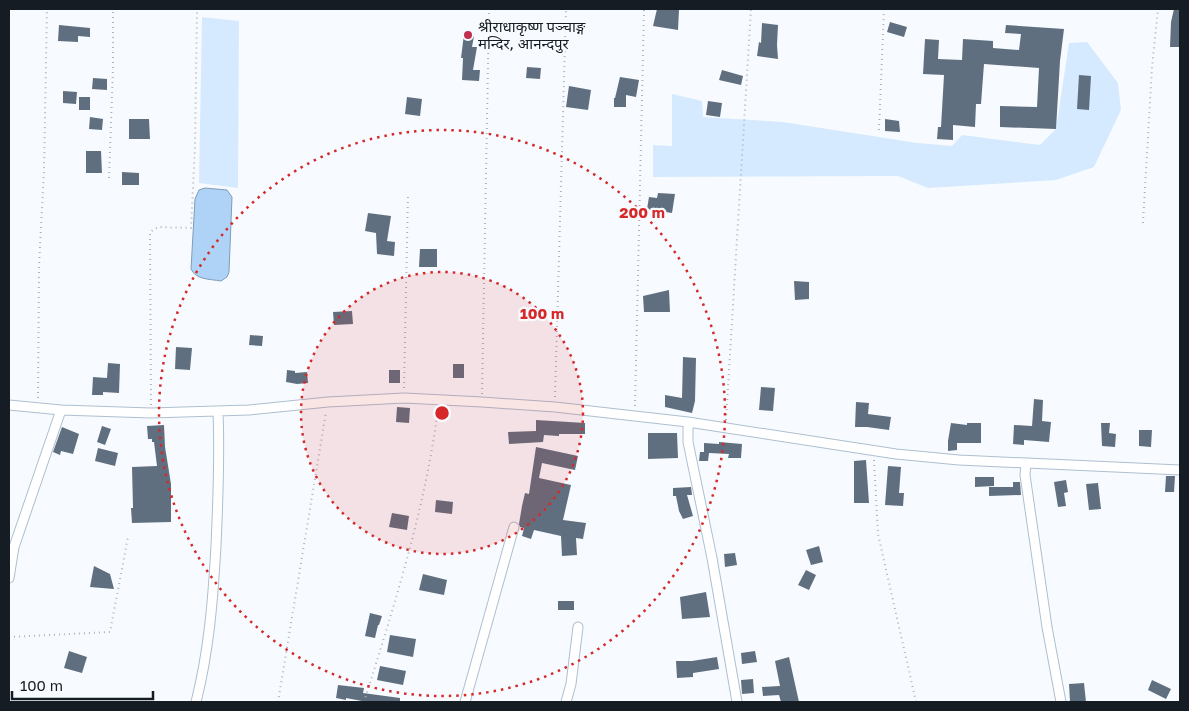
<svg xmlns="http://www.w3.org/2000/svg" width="1189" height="711" viewBox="0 0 1189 711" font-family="'Golos Text','Noto Sans Devanagari',sans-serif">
<rect width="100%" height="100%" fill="#f7fbff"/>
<path fill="#d5eafe" d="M202 17 239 21 238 188 199 183Z
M1087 42 1118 83 1121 110 1094 167 1056 180 928 188 898 176 653 177V145L672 146V94L702 101 703 117 783 122 917 143 952 146 962 135 1040 145 1056 129 1069 43Z"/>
<path fill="#afd3f7" stroke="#819cb7" d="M205 188 227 190 232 197 229 272 227 277 221 281C210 279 196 280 191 269L195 199 199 190Z"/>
<path fill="#606f7f" d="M657 9 679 10 678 30 653 26Z
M1174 9H1180V47H1170L1171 22Z
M890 22 907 27 904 37 887 32Z
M762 23 778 25 777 45 778 59 757 56 759 42 761 43Z
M59 25 90 28V37L78 36V42L58 41Z
M1006 25 1064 29 1060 61 1056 129 1000 127V106L1037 107 1039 68 984 64 981 104H976L975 127 953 125V140L937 139 938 127H941L944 75 923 74 925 39 939 40 938 59 962 60 963 39 993 41V48L1019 50 1021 34 1005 33Z
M464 34 474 36 472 47H477L473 70H480L479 81 462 80 463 58H461Z
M527 67 541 68 540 79 526 78Z
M722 70 743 76 741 85 719 80Z
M1079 75 1091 76 1089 110 1077 109Z
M620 77 639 80 636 97 626 95V107H614V98H615Z
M93 78 107 79V90L92 89Z
M569 86 591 90 588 110 566 107Z
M63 91 77 92 76 104 63 103Z
M79 97H90V110H79Z
M407 97 422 99 420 116 405 114Z
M708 101 722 103 720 117 706 115Z
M90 117 103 119 102 130 89 129Z
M129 119H149L150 139H129Z
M885 119 899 121 900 132 885 131Z
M86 151H101L102 173H86Z
M122 172 139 173V185H122Z
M658 193 675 194 672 213 647 209 649 197 657 198Z
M368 213 391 216 387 241 395 242 394 256 377 254 376 233 365 231Z
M420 249H437V267H419Z
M794 281 809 282V299L795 300Z
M669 290 670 312H644L643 296Z
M352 311 353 324 334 325 333 312Z
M250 335 263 336 262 346 249 345Z
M176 347 192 348 190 370 175 369Z
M683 357 696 358 695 401 692 413 665 407V395L682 398Z
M108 363 120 364 119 393 103 392V395H92L93 377 107 378Z
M453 364H464V378H453Z
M287 370 295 371V373L307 372 308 383 297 384 286 382Z
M389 370H400V383H389Z
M761 387 775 388 773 411 759 410Z
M1034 399 1043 400 1042 421 1051 422 1049 442 1024 440V445L1013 444 1014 425 1032 426Z
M856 402 869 403 868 414 891 417 889 430 867 427H855Z
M397 407 410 408 409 423 396 422Z
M536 420 585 423V434H559V436L544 435 543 442 509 444 508 432 536 431Z
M951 423 967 425V423H981V443H957V450L948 451V441Z
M1101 423H1110L1109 433 1116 434 1115 447 1102 446Z
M164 425 165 447 171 484V522L132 523 131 508H133L132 467 157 466 154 442H152V439H148L147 426Z
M102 426 111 429 105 445 97 442Z
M62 427 79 434 73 454 61 451 60 455 53 452Z
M1139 430H1152L1151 447 1139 446Z
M648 433H677L678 458 648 459Z
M719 442 742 444 741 458H728L729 454 709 453 708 461H699L700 452H704V443L719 444Z
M536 447 578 456 575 470 542 463 539 478 571 485 563 520 586 523 583 539 576 538 577 555 562 556 561 536 534 530 531 539 522 536 524 528 520 527 519 524 522 506 525 493 529 494Z
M98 448 118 453 115 466 95 461Z
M866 460 869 503H854V461Z
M888 466 901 467 899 493H904L903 506 885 505Z
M1166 476H1175L1174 492H1165Z
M975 477H994V486L975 487Z
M1066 480 1068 492 1064 493 1066 506 1058 507 1054 482Z
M1013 482H1020L1021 495 989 496V487H1013Z
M1098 483 1101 509 1089 510 1086 484Z
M691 487 692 495H687L693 516 683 519 679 511 676 496H673V488Z
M436 500 453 502 452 514 435 512Z
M392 513 409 516 407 530 389 527Z
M819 546 823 562 811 565 806 550Z
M735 553 737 565 725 567 724 554Z
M94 566 110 574 114 589 90 587Z
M806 570 816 575 809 590 798 585Z
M423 574 447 580 444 595 419 590Z
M706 592 710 617 682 619 680 597Z
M558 601H574V610H558Z
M370 613 382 616 379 625H378L375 638 365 636Z
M390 635 416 639 413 657 387 652Z
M69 651 87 657 82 673 64 668Z
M755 651 757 662 742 664 741 653Z
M717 657 719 669 693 673V677L677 678 676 661H692Z
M789 657 799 702H781L779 695 763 696 762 687 780 686 775 661Z
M380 666 406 671 403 685 377 680Z
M753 679 754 693 742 694 741 680Z
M1152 680 1171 689 1166 699 1148 690Z
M1084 683 1086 702H1070L1069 684Z
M338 685 364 688 363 693 400 698V702H367L346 698V700L336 698Z"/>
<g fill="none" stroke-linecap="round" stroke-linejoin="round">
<g stroke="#aebfd0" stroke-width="11">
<path id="minor" d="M9 405 61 410 151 413 249 410 328 402 404 398 482 402 555 407 688 422 896 454 959 460 1180 470
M688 422V442L712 558 737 702
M1026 463 1025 475 1047 627 1061 702
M9 578 14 547 61 410
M196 702C209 651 213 599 216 546 218 501 220 457 218 412
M465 702 514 527
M566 702 571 684 578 627"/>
</g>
<path stroke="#afb3b8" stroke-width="2" stroke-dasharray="1 4" stroke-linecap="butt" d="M879 130 884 9
M109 178 113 69V9
M1143 223 1152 67 1158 9
M404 388 408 194
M482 394 489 9
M555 397 566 9
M38 398 39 266 44 171 47 9
M151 405 150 232 158 227 191 228 195 147 197 9
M635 406 644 9
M726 420 751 9
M874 460 878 534 916 702
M9 637 110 632 128 537
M278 702 326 412
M364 702C394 606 425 510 438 409"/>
<use href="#minor" stroke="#fff" stroke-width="9"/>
</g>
<circle cx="442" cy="413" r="141" fill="#d62828" fill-opacity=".12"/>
<g fill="none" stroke="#d62828" stroke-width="2.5" stroke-dasharray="2.5 5">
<circle cx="442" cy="413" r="141"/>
<circle cx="442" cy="413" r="283"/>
</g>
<circle fill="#c02f51" stroke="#f7fbff" stroke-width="2" cx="468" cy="35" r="5"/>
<g text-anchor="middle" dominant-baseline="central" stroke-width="4.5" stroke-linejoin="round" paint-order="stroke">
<g font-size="15" fill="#161c23" stroke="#f7fbff" text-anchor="start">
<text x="478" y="26">श्रीराधाकृष्ण पञ्चाङ्ग<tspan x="478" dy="17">मन्दिर, आनन्दपुर</tspan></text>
</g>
</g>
<circle cx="442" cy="413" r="8" fill="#d62828" stroke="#f7fbff" stroke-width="2.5"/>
<g font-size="15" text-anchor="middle" font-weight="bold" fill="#d62828" stroke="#f7fbff" stroke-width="4.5" stroke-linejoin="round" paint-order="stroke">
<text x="642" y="218">200 m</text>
<text x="542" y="319">100 m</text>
</g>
<rect width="1189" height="711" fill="none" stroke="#161c23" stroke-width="20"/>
<path d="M12 691v8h141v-8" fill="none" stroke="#161c23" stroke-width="2.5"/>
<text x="20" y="691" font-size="15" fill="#161c23" stroke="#f7fbff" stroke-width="4" paint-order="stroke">100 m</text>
</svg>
